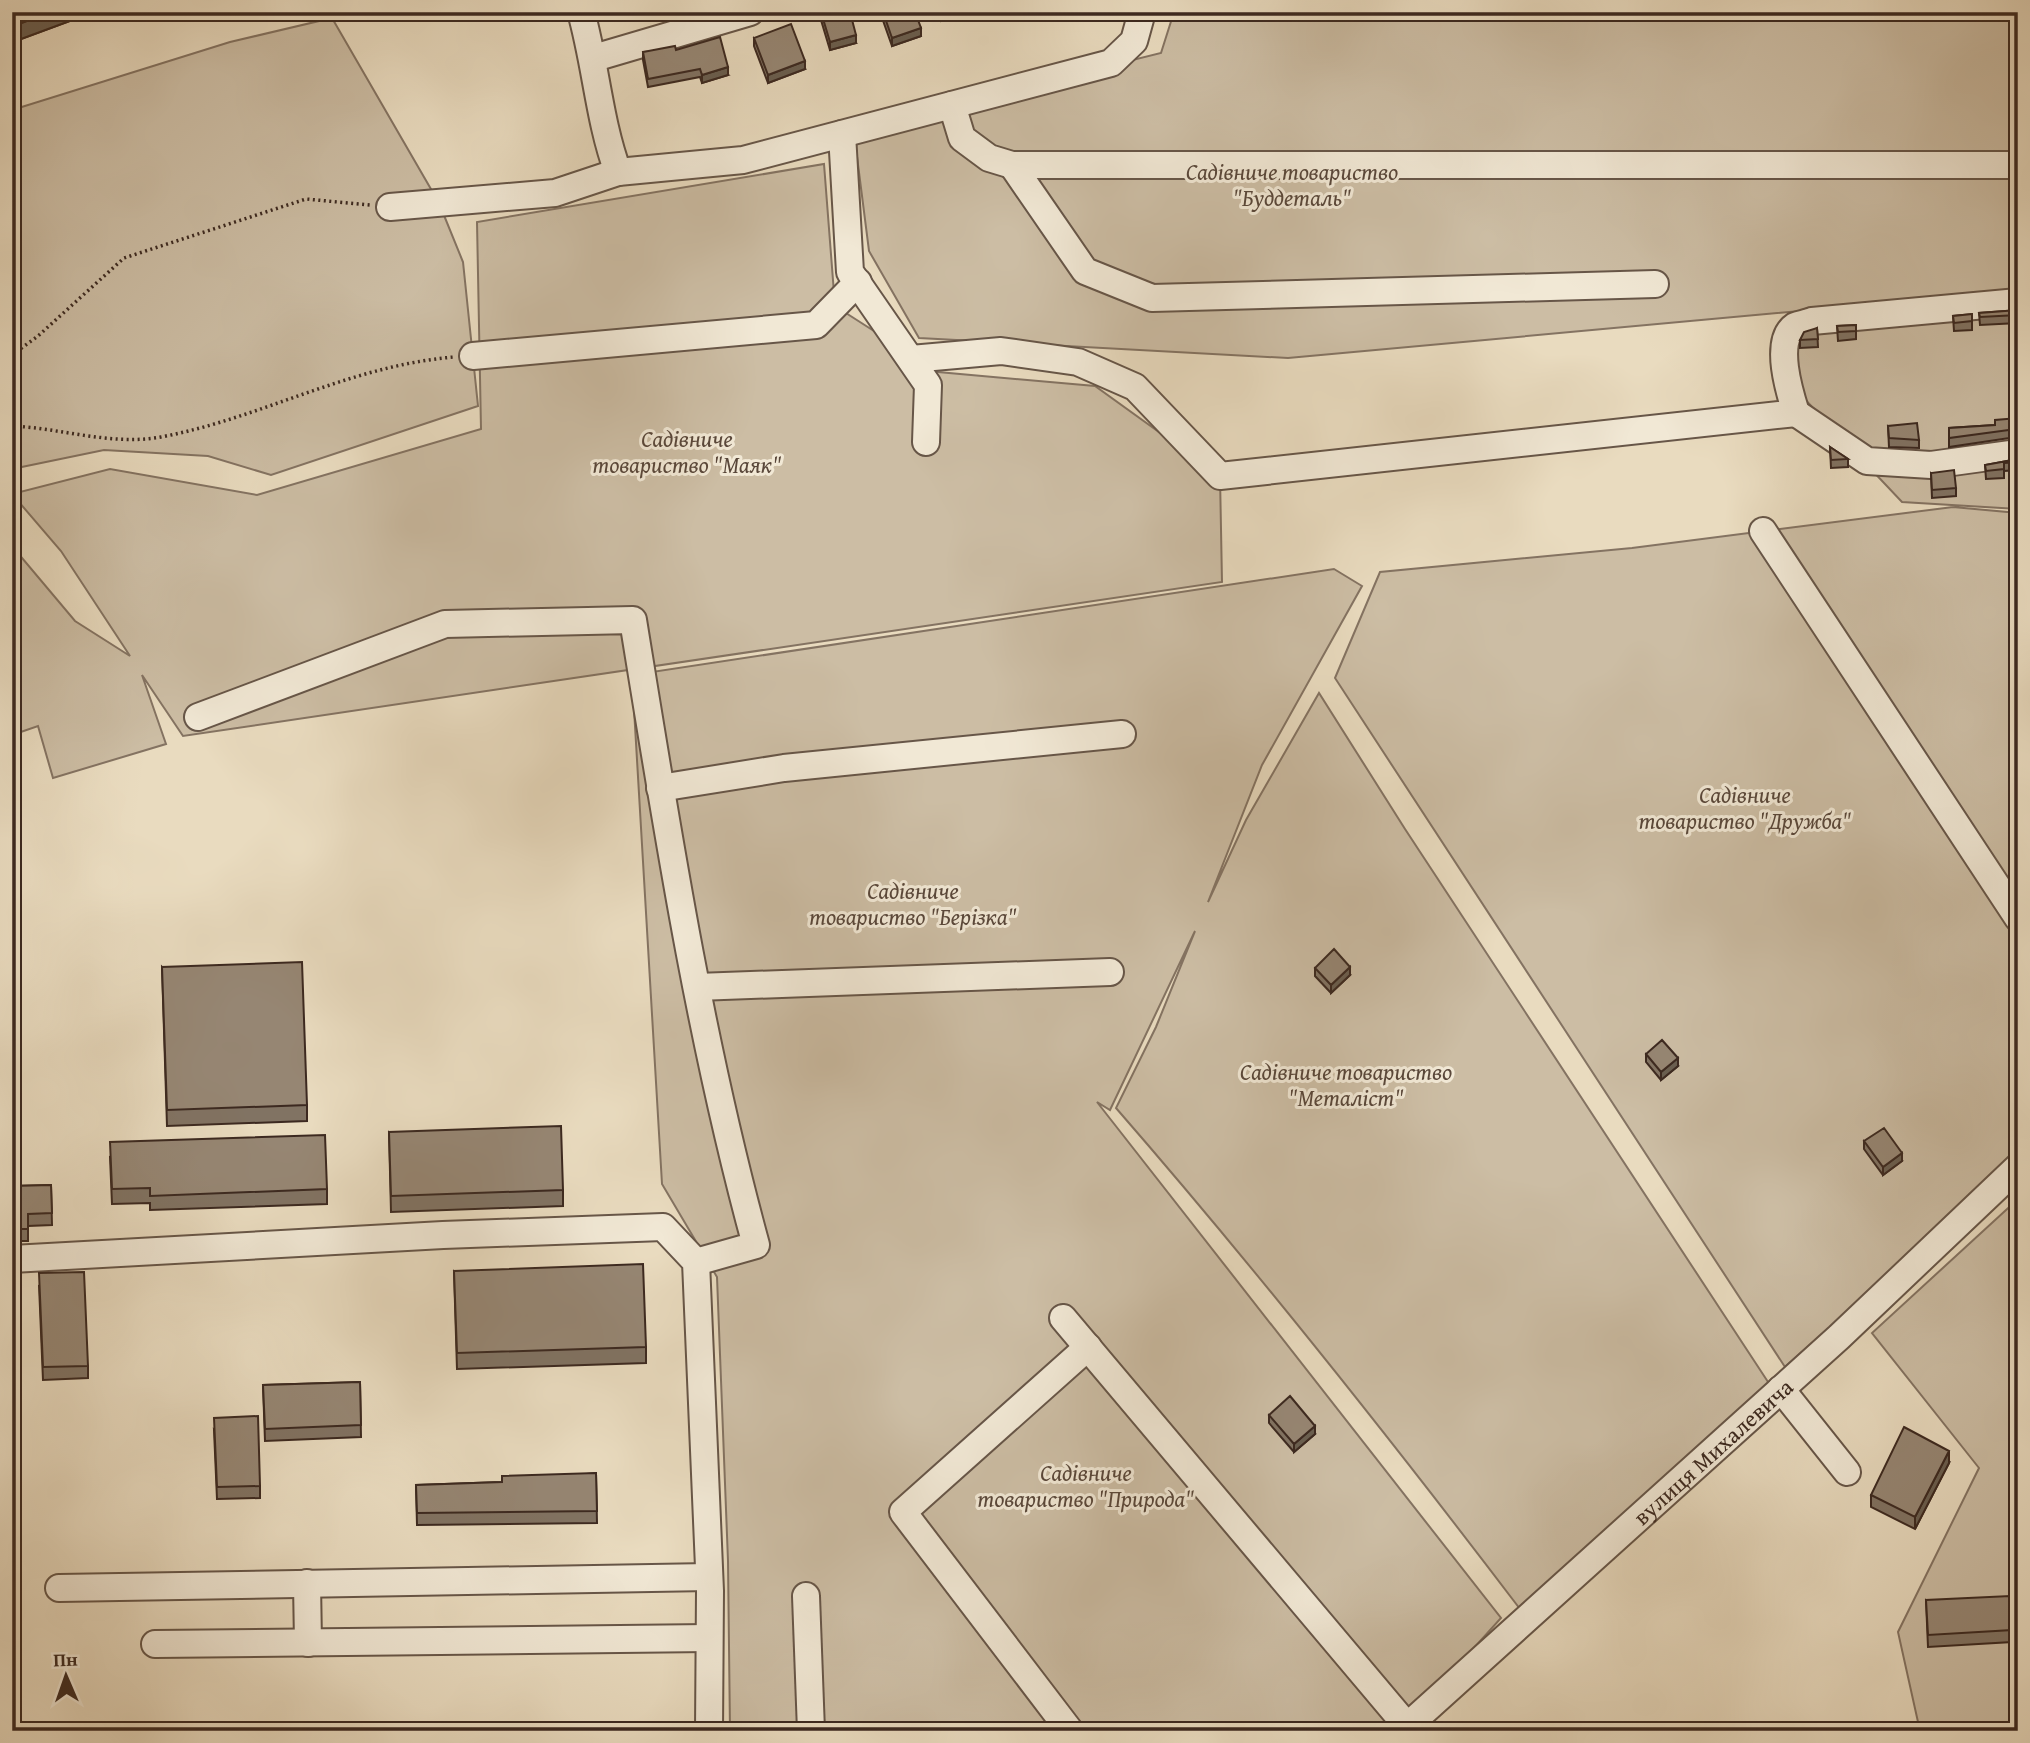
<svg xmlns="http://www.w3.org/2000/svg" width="2030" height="1743" viewBox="0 0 2030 1743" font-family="'Gentium Book Plus',serif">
<rect width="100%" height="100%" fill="#e9dbbf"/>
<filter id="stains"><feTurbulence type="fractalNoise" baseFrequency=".00286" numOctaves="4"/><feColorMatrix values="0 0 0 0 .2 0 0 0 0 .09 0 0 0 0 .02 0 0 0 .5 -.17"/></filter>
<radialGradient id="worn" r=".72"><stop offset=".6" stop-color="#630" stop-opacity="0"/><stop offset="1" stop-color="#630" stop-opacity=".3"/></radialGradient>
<path fill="#ccbda4" stroke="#847362" stroke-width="2" d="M1174 12H2018V291L1288 358 919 338 869 251 855 141 952 105 1161 53Z
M332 18 439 203 463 262 478 406 271 475 208 456 104 450 12 469V110L230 42Z
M824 164 835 306 938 372 1095 386 1220 476 1222 582 183 736 142 675 166 744 53 778 38 726 12 735V546L75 621 130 656 61 551 12 494 110 469 257 495 481 429 477 222Z
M2018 310V509L1902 502 1798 392 1795 354 1809 327Z
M1953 507 2018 513V1160L1785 1367 1335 678 1380 572 1632 548Z
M1334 569 1362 586 1262 765 1208 902 1246 820 1319 693 1405 829 1772 1388 1520 1609C1390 1438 1257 1270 1116 1108L1156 1027 1195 931 1110 1110 1097 1102 1501 1618 1399 1731H730L728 1561 717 1277 662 1184 632 675Z
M2018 1199V1731H1920L1898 1632 1979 1468 1872 1333Z"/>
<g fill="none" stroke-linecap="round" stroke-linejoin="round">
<g stroke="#675648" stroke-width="30">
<g id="minor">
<path d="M581 12C596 65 599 121 618 172"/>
<path d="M594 58 750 12"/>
<path d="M952 105 962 138 989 158 1012 165"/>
<path d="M842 134 850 272 928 385 926 442"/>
<path d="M390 207 555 193 618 172 743 160 1111 63 1134 41 1142 12"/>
<path d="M1655 284 1152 298 1085 271 1012 165H2018"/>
<path d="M473 356 816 325 858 282"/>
<path d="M911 359 1001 351 1078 362 1135 387 1220 476 1796 413C1790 394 1773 340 1795 326 1800 324 1807 323 1812 321L2018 302"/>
<path d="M1796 413 1867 461 1931 465 2018 453"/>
<path d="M1763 531 2018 918"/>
<path d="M198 717 445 624 633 620C667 829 700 1041 756 1245L696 1262"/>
<path d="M660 788 784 768 1122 734"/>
<path d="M697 987 1110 972"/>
<path d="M12 1259 443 1235 663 1227 696 1262 710 1591 709 1731"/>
<path d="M1063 1318 1407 1726"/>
<path d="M1781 1389 1847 1472"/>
<path d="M307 1583 308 1643"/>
<path d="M59 1588 709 1577"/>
<path d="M806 1596 811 1731"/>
<path d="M155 1644 709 1638"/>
<path d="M1070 1731 903 1512 1088 1347"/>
<path id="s1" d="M1402 1731 1839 1337 2018 1167"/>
</g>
</g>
<path stroke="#3c2920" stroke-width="3.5" stroke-dasharray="2 3.5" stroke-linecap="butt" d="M12 355 38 336 124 258 306 199 370 205
M12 426C61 428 111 446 161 437 262 418 348 366 454 357"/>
<use href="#minor" stroke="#f1e8d5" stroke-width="26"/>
</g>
<path fill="#817363" stroke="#3c2920" stroke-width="2" d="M12 12H94L13 42 12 39Z
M821 12 856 43 830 50 821 20Z
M880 12H915L921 36 892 46Z
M754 38 805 69 768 83 754 46Z
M676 50 728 75 702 83 700 77 648 87 643 60V52Z
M2018 310V323L1980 325 1979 313Z
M1972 314V330L1954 331 1953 316Z
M1856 325V339L1838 341 1837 326Z
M1817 328 1818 347 1800 348V340Z
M2018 418V438L2016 437 1949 447V428L1995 425Z
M1888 426 1919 440V448L1889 447Z
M1830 447 1848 459V467L1831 468Z
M2018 459V470L2004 471V478L1986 479 1985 465Z
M1931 473 1956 488V496L1932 498Z
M162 967 307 1105V1121L167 1126Z
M1315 968 1350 975 1331 993 1315 976Z
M1646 1054 1678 1066 1661 1080 1646 1062Z
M389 1132 563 1190V1206L391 1212Z
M1864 1141 1902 1161 1883 1175 1864 1149Z
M110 1157 327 1189V1204L150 1210V1203L112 1204Z
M51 1185 52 1225 28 1226V1241H12V1186Z
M454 1271 646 1347V1363L457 1369Z
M39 1285 88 1366V1378L43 1380Z
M360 1382 361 1437 265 1441 263 1385Z
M1269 1415 1315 1434 1294 1452 1269 1423Z
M214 1430 260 1486V1498L217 1499Z
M1949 1463 1915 1529 1871 1507V1495Z
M596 1473 597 1523 417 1525 416 1485 502 1482Z
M1926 1600 2012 1630V1642L1928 1647Z"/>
<path fill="#695e50" stroke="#3c2920" stroke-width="2" d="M51 12H94L13 42V26Z
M943 12H976L941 21V13Z
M921 28V36L892 46V38Z
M856 35V43L830 50V42Z
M805 61V69L768 83V75Z
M728 67V75L702 83V75Z
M1350 967V975L1331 993V985Z
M1678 1058V1066L1661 1080V1072Z
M1902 1153V1161L1883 1175V1167Z
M1315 1426V1434L1294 1452V1444Z
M1949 1451V1463L1915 1529V1517Z"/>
<path fill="#968673" stroke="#3c2920" stroke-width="2" d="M12 12H51L13 26Z
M821 12H850L856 35 830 42Z
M883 12H915L921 28 892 38Z
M791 24 805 61 768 75 754 38Z
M720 37 728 67 702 75 700 69 648 79 643 52 675 46 676 50Z
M2018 310V315L1980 317 1979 313Z
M1972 314V321L1954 323 1953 316Z
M1856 325V331L1838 332 1837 326Z
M1817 328 1818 339 1800 340 1804 332Z
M2018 418V430L2016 429 1949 438V428L1995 425V420Z
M1917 423 1919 440 1889 438 1888 426Z
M1830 447 1848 459 1831 460Z
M2018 459V462L2004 463V469L1986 471 1985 465Z
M1954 470 1956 488 1932 490 1931 473Z
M1334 949 1350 967 1331 985 1315 968Z
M302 962 307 1105 167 1110 162 967Z
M1662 1040 1678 1058 1661 1072 1646 1054Z
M561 1126 563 1190 391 1196 389 1132Z
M1884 1128 1902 1153 1883 1167 1864 1141Z
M325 1135 327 1189 150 1196V1188L112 1189 110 1142Z
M51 1185 52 1213 28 1214V1229H12V1186Z
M643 1264 646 1347 457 1353 454 1271Z
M84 1272 88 1366 43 1367 39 1273Z
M360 1382 361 1425 265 1429 263 1385Z
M1290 1396 1315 1426 1294 1444 1269 1415Z
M258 1416 260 1486 217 1487 214 1418Z
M1904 1427 1949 1451 1915 1517 1871 1495Z
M596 1473 597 1511 417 1513 416 1485 502 1482V1476Z
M2010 1596 2012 1630 1928 1635 1926 1600Z
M792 1727H796L799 1731H792Z"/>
<g text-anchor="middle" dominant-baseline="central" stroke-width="6" stroke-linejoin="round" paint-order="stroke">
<g font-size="23" font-style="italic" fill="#59473a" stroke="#f1e8d5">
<text x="1292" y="171">Садівниче товариство<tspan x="1292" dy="26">"Буддеталь"</tspan></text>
<text x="687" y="438">Садівниче<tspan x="687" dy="26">товариство "Маяк"</tspan></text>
<text x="1745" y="794">Садівниче<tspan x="1745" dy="26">товариство "Дружба"</tspan></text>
<text x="913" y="890">Садівниче<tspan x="913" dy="26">товариство "Берізка"</tspan></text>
<text x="1346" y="1071">Садівниче товариство<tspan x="1346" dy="26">"Металіст"</tspan></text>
<text x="1086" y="1472">Садівниче<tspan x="1086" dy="26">товариство "Природа"</tspan></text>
</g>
<g font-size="23" fill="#3c2920" stroke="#f1e8d5">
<text stroke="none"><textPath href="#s1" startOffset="418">вулиця Михалевича</textPath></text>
</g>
</g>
<rect width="2030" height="1743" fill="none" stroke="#e9dbbf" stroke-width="42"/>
<rect x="14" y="14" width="2002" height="1715" fill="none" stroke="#3c2920" stroke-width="3.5"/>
<rect x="21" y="21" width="1988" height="1701" fill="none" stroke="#3c2920" stroke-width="2"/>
<g transform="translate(66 1676) rotate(358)" stroke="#f1e8d5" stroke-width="5" paint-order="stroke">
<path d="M0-5L12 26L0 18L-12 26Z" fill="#3c2920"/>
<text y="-10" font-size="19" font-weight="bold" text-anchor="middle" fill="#3c2920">Пн</text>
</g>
<rect width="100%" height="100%" filter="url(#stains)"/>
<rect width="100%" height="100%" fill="url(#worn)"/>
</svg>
